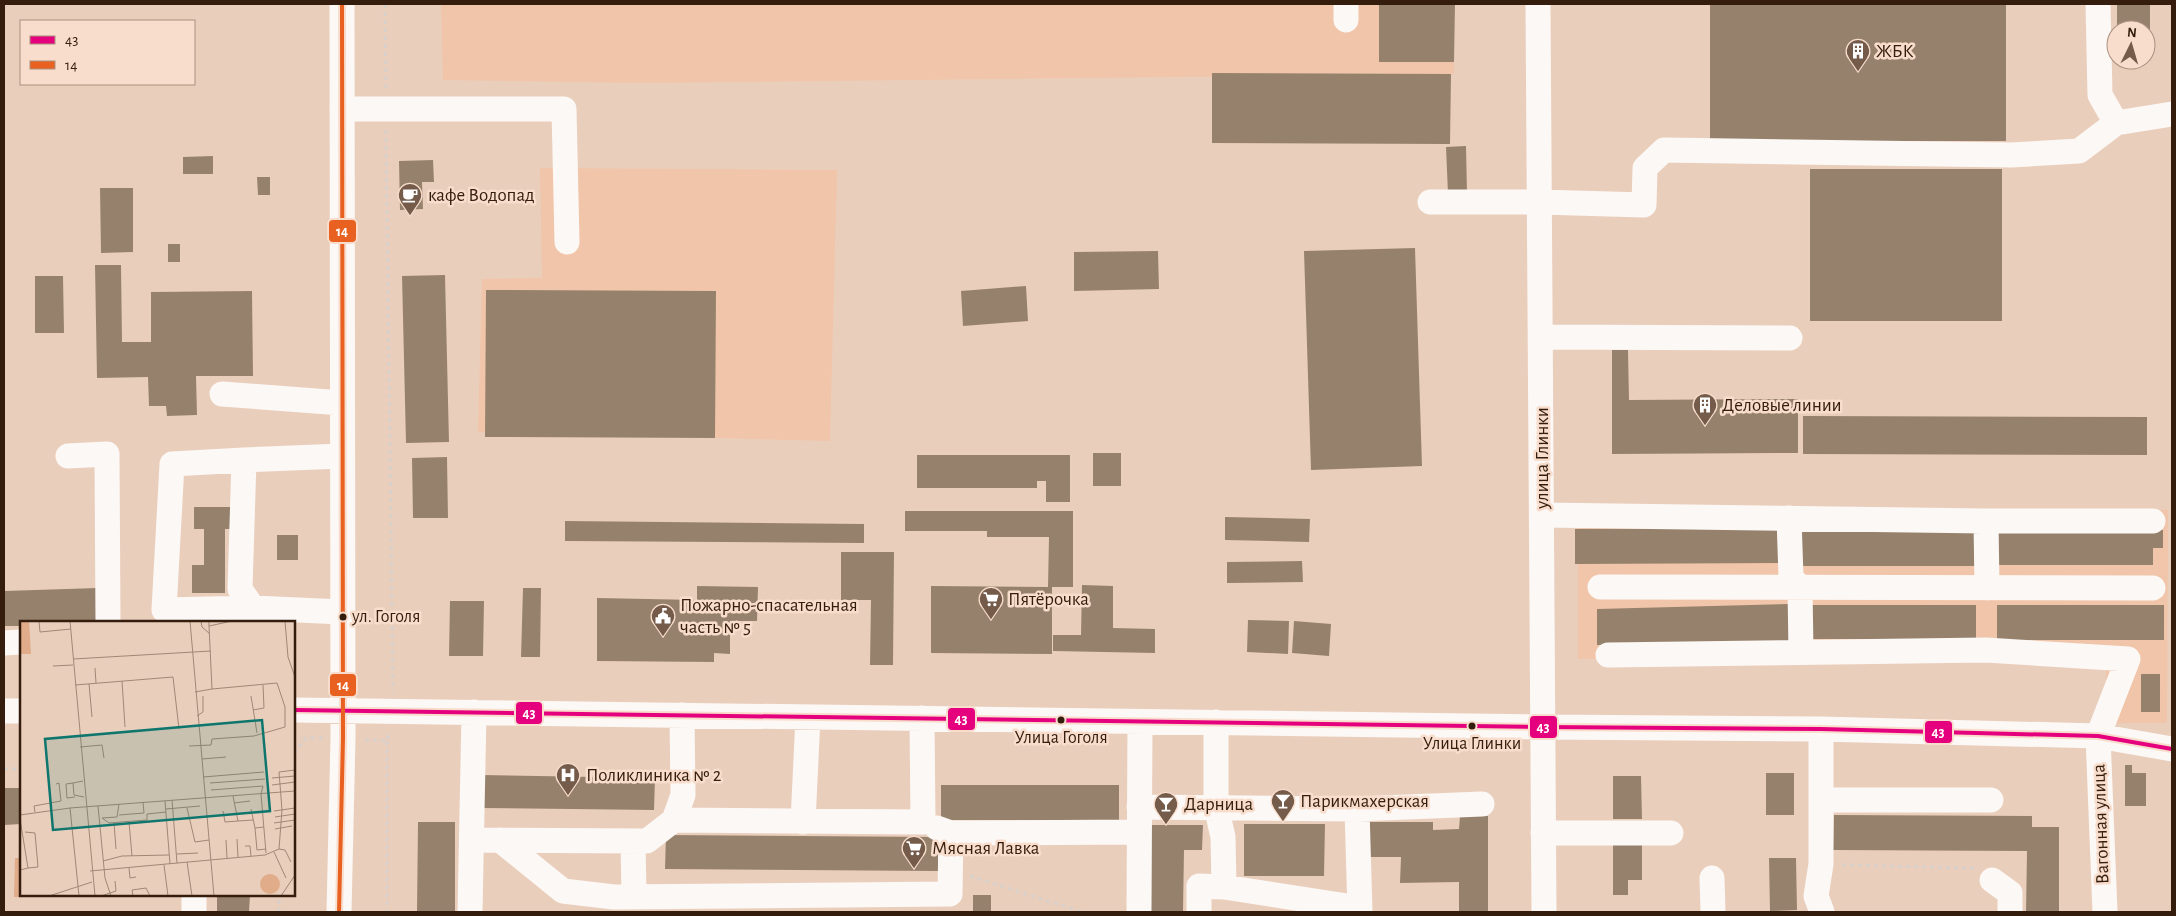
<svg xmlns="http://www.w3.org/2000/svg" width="2176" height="916" viewBox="0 0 2176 916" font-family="'Alegreya Sans',sans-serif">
<rect width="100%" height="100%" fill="#eacebc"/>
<path fill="#f1c5a9" d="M441 4H1454V74L640 83 443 80Z
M540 168 837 170 830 441 478 432 482 279 542 278Z
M1578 508 2168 510 2167 723H2107L2106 660 1578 659Z"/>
<path fill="#e0ac8a" d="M15 858H21V895H73V897H14Z"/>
<path fill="#96826c" d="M1379 4H1455L1454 62H1379Z
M1710 4H2006V141H1710Z
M2117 4H2150V51H2146V30H2117Z
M1212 73 1451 74 1450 144 1212 143Z
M1466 146 1467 193 1448 194 1446 147Z
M213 156V174H183V157Z
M433 160 434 182H422L423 209 400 210 399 161Z
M1810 169H2002V321H1810Z
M257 177H270V195H258Z
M100 188H133V252L101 253Z
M168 244H180V262H168Z
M1415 248 1422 466 1311 470 1304 251Z
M1158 251 1159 289 1074 291V252Z
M95 265H121L122 342H151V292L252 291 253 376H196L197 415 167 416 166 406H149L148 377 97 378Z
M445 275 449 442 406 443 402 276Z
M35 276H63L64 333H35Z
M1026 286 1028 321 963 326 961 291Z
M486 290 716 291 715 438 485 437Z
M1612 350H1628L1629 400 1798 399V453L1612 454Z
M1803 416 2147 417V455L1803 454Z
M1093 453H1121V486H1093Z
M917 455H1070V502H1046V481H1037V488H917Z
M447 457 448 518H413L412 458Z
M194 507H237V529H225V593H192V565H204V529H194Z
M905 511H1073V587H1052V654L931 653V586L1048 587 1049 537H987V531H905Z
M1225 517 1310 519 1309 542 1225 540Z
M565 521 864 524V543L565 541Z
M1781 528V563L1575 564V529Z
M1977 528V566H1799V529Z
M1994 530H2163V548H2153V565H1994Z
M277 535H298V560H277Z
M841 552H894L893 665H870L871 600H841Z
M1302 561 1303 582 1227 583V562Z
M1082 585 1113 586V628L1155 629V653L1053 651V635H1081Z
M697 586 758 587 757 621H730V654L714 653V662L597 661V598L697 600Z
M97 588 98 622H21V626H4V591Z
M523 588H541L540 657H521Z
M450 601H484L483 656H449Z
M1790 604 1791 641 1597 645V609Z
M1810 605H1976V639H1810Z
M1997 605H2164V640H1997Z
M1248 620 1289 621 1288 654 1247 652Z
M1294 621 1331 624 1329 656 1292 653Z
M2141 674H2160V712H2141Z
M2125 765H2132V773H2146V806H2125Z
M1766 773H1794V815H1766Z
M480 775 655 778 654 810 479 808Z
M1613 776H1641L1642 819H1613Z
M941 785H1119V820H941Z
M4 788H21V824L4 825Z
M1834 815 2032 816V827H2059V912H2026L2027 851 1833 850Z
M1460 816H1488V912H1459V882L1400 883 1401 857H1367L1368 822H1433V830L1459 829Z
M418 822H455V912H417Z
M1244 824H1325L1324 876H1244Z
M1151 825H1203L1202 850H1184L1183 912H1150Z
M666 835 938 837V871L665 869Z
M1613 843H1642V880H1628V895H1613Z
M1769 858H1796L1797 910 1770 911Z
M217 895H250L249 912H217Z
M973 895H991V912H973Z"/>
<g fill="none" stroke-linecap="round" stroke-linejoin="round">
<path stroke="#d9d0ca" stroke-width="3" stroke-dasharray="4 4" stroke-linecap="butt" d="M385 4 386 89
M386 130 393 691
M365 740 387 741 389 732
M387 741V912
M294 753 306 738H323
M4 769H21
M1842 865 1972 868 1975 870
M970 876 1082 912
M279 912V895"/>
<path stroke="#fcf8f5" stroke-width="25" d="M1346 4V20
M1538 4 1544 912
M2098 4 2100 95 2116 123
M342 109H564L567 242
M1430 202H1540L1644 205 1645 168 1664 150 2011 155 2079 151 2116 123 2172 114
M1541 337 1790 338
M222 394 342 403
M68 456 107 454 108 622
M342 456 244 460 240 589 253 608 342 612
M244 460 172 464 164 610 253 608
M1542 515 1986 521H2153
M1789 518 1791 577 1800 588 1801 652
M1986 521 1987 588
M1600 587 2153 588
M4 643 21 642
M1608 655 1986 650 2128 659 2098 736 2105 912
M294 710 1543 727 1821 729 2098 736 2172 749
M4 711H21
M1821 729V864L1816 896 1822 912
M1821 800H1991
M1139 807 1357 809 1482 804
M1357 809 1360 912
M674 820 923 822 922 718
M803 822 808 717
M937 828 951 833 1139 832
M1543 833H1671
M472 840 647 841 674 820 683 795 682 715
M500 840 563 891 614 897 950 894 951 833
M633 841 634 896
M1712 878 1713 912
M1992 880 2010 893V912
M1224 887 1360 908
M194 895V912
M339 912 343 738 342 4
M470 912 474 712
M1139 912 1140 722
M1199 912V886L1224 887 1223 837 1216 806V722"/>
<g stroke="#f8ddcc" stroke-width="8">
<path id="bus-1" d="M294 710 1543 727 1821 729 2098 736 2172 749"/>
</g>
<g stroke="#f8ddcc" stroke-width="8">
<path id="bus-2" d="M339 912 343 738 342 4"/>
</g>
<use href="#bus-1" stroke="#e5007d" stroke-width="4"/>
<use href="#bus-2" stroke="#e86121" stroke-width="4"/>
</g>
<defs>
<g id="building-pin" transform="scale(1.25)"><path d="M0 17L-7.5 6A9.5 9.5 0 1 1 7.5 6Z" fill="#745b4a" stroke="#f8ddcc"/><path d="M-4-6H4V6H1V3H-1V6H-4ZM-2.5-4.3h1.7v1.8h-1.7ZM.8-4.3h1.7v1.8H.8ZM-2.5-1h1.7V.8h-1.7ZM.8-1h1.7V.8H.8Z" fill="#fff"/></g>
<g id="cafe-pin" transform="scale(1.25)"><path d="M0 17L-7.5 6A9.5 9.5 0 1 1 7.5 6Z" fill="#745b4a" stroke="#f8ddcc"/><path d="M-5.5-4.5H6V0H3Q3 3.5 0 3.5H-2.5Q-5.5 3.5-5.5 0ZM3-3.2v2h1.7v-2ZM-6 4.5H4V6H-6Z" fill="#fff"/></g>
<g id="supermarket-pin" transform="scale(1.25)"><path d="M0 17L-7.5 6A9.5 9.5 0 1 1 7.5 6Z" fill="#745b4a" stroke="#f8ddcc"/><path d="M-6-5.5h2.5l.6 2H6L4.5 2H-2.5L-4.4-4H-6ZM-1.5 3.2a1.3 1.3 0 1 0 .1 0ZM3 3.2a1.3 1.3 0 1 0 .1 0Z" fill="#fff"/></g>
<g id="civic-pin" transform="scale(1.25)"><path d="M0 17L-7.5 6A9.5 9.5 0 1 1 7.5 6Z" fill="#745b4a" stroke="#f8ddcc"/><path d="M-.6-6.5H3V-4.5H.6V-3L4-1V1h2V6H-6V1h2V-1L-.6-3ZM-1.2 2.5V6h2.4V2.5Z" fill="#fff"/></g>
<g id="hospital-pin" transform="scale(1.25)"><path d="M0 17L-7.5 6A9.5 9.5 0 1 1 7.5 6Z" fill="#745b4a" stroke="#f8ddcc"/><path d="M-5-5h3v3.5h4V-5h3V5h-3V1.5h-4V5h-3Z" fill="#fff"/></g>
<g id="bar-pin" transform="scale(1.25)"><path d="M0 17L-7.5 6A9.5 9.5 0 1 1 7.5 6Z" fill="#745b4a" stroke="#f8ddcc"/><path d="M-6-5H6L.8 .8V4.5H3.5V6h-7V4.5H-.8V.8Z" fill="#fff"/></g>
</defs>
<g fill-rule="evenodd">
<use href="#building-pin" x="1858" y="51"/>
<use href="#cafe-pin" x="410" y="195"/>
<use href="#building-pin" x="1705" y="405"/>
<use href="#supermarket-pin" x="991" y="599"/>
<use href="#civic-pin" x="663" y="616"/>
<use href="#hospital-pin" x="568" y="775"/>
<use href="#bar-pin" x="1283" y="801"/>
<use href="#bar-pin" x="1166" y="804"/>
<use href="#supermarket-pin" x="914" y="848"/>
</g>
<g fill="#341d0c" stroke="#f8ddcc" stroke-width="2">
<circle cx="343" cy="617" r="4.5"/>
<circle cx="1061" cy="720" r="4.5"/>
<circle cx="1472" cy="726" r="4.5"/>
</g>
<g text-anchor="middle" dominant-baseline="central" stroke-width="5" stroke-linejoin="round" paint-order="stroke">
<g font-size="18" fill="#341d0c" stroke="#f8ddcc">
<text x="352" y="617" text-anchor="start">ул. Гоголя</text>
<text x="1061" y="738">Улица Гоголя</text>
<text x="1472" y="744">Улица Глинки</text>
</g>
<g font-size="19" fill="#341d0c" stroke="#f8ddcc" text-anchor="start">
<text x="1876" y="51">ЖБК</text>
<text x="428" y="195">кафе Водопад</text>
<text x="1722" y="405">Деловые линии</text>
<text x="1008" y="599">Пятёрочка</text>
<text x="680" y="605">Пожарно-спасательная<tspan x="680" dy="22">часть № 5</tspan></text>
<text x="586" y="775">Поликлиника № 2</text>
<text x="1300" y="801">Парикмахерская</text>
<text x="1184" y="804">Дарница</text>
<text x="932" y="848">Мясная Лавка</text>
</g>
<g font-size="19" fill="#341d0c" stroke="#f8ddcc">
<text transform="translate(1542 458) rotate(-90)">улица Глинки</text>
<text transform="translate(2101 824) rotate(-92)">Вагонная улица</text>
</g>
</g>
<g transform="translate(20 621)">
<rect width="275" height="275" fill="#eacebc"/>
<path d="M0 0H9L11 33H0ZM240 263a10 10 0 1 1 20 0a10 10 0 1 1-20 0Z" fill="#e0ac8a"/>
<path fill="none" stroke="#a18776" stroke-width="1" d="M19 0 20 11 51 8M50 0 75 275M170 0 194 275M181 0 182 6 190 13M189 0V5L212 0M265 0 268 36 275 56M53 38 191 30M33 45 53 44M75 47 76 62M102 60 105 106M69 63 72 96M55 64 153 56 159 108M175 71 192 68 189 5M231 75 237 112M233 89 244 87 243 64M177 95 183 91V75M169 125 191 124 192 118 234 115 265 106V86L257 62 192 68M60 126 82 124 84 137M182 138 206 136M183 156 244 151M252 157 275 155M63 160 53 162 54 174 64 176M53 162 46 163 47 177 55 176M190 162 245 158M252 164 275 161M191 169 243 165 241 173 246 232M213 175 218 200 233 199M152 179 157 242M145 180 150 243M214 182 230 180M78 185 85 257 91 275M50 187 59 275M167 187 175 221 189 219M146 188 180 185M231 188 235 207 244 206M203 190 205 201 218 200M254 190 275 187M15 191 14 185 41 180 39 162 36 163M127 193 146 191M0 194 50 187 275 170M99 194 124 192 123 181M255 196 275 193M82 197 89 202 127 199V193M82 197 97 196 99 183M0 198 8 247 0 249M109 201 112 235M94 202 96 228M254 202 275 199M235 207 237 229 246 228M255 208 272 205M5 211 15 212 18 246 8 247M217 218 218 236M206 219 207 237M225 225H230L231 235M259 228 262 189 259 151 275 149M254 231 266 257M157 233 178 232M83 240 102 235 149 234M167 241 172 275M144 244 148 275M109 247 110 257 116 256M70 250 245 234 259 228 265 229 271 241M29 275 72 261M81 275 96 270 95 260M113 275 112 269 126 267 130 275M261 275 275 254"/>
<path fill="#0f766e" fill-opacity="0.15" stroke="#0f766e" stroke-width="2.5" d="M242 99 250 190 33 209 25 118Z"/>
<rect width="275" height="275" fill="none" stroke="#341d0c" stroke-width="2.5"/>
</g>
<g stroke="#f8ddcc" stroke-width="2">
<rect x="328" y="219" width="29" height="24" rx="5" fill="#e86121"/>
<rect x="329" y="673" width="28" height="24" rx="5" fill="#e86121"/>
<rect x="515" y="701" width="28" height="24" rx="5" fill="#e5007d"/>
<rect x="947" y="707" width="29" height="24" rx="5" fill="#e5007d"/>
<rect x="1529" y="715" width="29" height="24" rx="5" fill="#e5007d"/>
<rect x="1924" y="720" width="29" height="24" rx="5" fill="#e5007d"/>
</g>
<g font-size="14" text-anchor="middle" font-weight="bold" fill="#fff">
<text x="342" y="236">14</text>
<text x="343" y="690">14</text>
<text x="529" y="718">43</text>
<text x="961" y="724">43</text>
<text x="1543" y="732">43</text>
<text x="1938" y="737">43</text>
</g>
<rect width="2176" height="916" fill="none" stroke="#341d0c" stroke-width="10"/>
<rect x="20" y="20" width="175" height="65" fill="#f8ddcc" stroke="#aa907f"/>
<rect x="30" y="36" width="25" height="8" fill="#e5007d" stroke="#aa907f"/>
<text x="65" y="45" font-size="15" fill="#341d0c">43</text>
<rect x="30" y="61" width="25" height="8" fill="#e86121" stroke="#aa907f"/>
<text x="65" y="70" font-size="15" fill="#341d0c">14</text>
<g transform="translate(2131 45) rotate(5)"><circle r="24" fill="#f8ddcc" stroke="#aa907f"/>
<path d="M0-4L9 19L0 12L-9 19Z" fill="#745b4a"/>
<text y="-8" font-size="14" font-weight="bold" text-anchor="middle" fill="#341d0c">N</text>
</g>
</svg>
